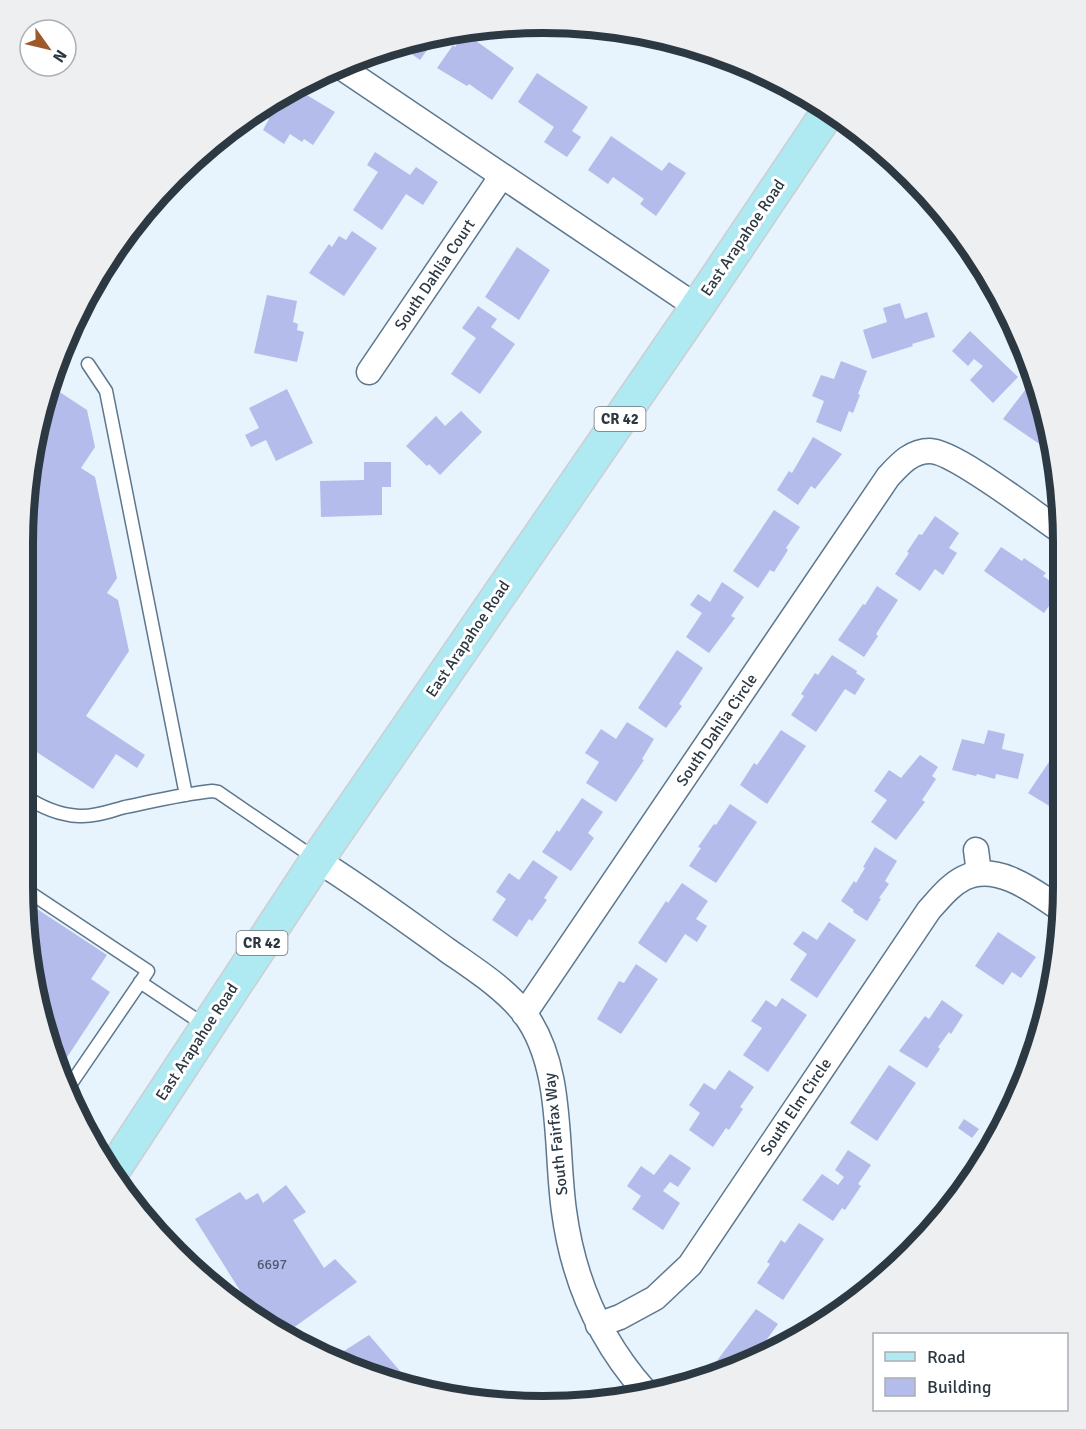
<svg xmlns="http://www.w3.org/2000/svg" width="1086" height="1429" viewBox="0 0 1086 1429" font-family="Signika,sans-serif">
<rect width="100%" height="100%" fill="#e7f3fd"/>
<path fill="#b4bceb" d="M465 33 514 68 492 100 469 84 467 86 437 68 453 45 455 47Z
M429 36 434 40 420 60 399 45Z
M537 73 588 107 572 131 581 137 567 157 544 142 554 127 518 102Z
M295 88 335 112 313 145 304 139 302 142 290 134 284 144 263 130 269 119 263 115 272 100Z
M611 136 662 171 669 162 686 173 656 216 640 204 644 199 613 177 608 184 588 170Z
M375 152 410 175 416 167 438 182 423 205 406 194 382 230 353 210 378 172 367 165Z
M352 231 377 248 344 296 309 273 329 244 332 247 339 236 346 240Z
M517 247 550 270 519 320 485 297Z
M267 295 297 301 293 322 298 324 297 330 304 332 297 362 254 353Z
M900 303 905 319 927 312 935 337 912 344 913 346 872 359 863 330 887 322 883 308Z
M478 306 497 319 491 327 515 344 480 394 451 374 476 338 462 328Z
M970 331 1018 377 993 403 970 380 983 366 974 359 968 366 952 351Z
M841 361 867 371 858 394 860 395 853 413 849 411 841 432 816 422 824 401 812 396 821 375 834 379Z
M1032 381 1038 385 1054 454 1003 419Z
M49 385 87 410 95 447 81 468 95 477 117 578 107 593 118 600 129 651 86 716 145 755 137 768 116 754 93 789 23 743 24 509 40 408Z
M287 389 313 443 276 461 266 440 251 447 245 435 259 428 249 408Z
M461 411 482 432 440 475 429 464 427 466 406 446 436 416 445 426Z
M813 437 842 454 815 489 811 486 798 505 777 490 789 471 792 473Z
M364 462H391V487H382V515L321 517 320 481 364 480Z
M774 510 800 527 786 548 788 550 774 572 770 570 758 588 733 571Z
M935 516 959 533 949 548 957 553 943 575 935 569 920 591 895 574 909 553 907 552 919 534 922 535Z
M1001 547 1022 561 1024 558 1046 573 1043 576 1059 587V592L1044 613 984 571Z
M722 582 744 597 731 616 735 618 709 653 686 637 702 613 690 605 698 594 710 602Z
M877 586 898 600 876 634 878 636 864 657 838 640 863 604 865 605Z
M677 650 703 668 679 704 682 706 666 728 638 708Z
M832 655 857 671 856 673 865 679 855 695 845 689 816 732 791 715 804 696 801 694 815 673 818 675Z
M627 722 654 739 642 759 644 760 616 802 586 783 599 762 585 753 601 729 616 739Z
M781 730 806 746 767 804 740 785 754 763 757 765Z
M988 730 1005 734 1002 749 1024 754 1018 779 996 774 995 779 977 774 976 776 952 770 962 739 984 744Z
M920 755 938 767 932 776 936 779 922 800 925 802 896 840 871 822 887 800 874 791 889 770 901 778Z
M1049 762 1059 769V806L1056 810 1028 793Z
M582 798 603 812 588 833 594 838 571 871 542 852 557 830 559 832Z
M730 804 757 822 716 883 689 866 701 848 698 847 714 824 716 825Z
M875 847 897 861 885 881 889 884 879 898 881 899 867 921 853 912 854 910 841 901 854 881 856 883 865 868 863 867Z
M533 860 558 877 544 898 547 900 532 921 529 919 517 937 492 920 506 899 496 892 509 873 519 880Z
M682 883 708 901 696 919 707 926 697 942 685 934 666 963 638 943 666 901 668 903Z
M28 903 107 955 91 979 110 992 60 1068 40 1021 25 907Z
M829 922 856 940 817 998 790 980 807 954 793 944 803 931 817 940Z
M998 932 1036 957 1021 978 1012 972 1003 985 975 966Z
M636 964 658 979 621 1034 597 1019 619 981 624 983Z
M782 998 807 1015 768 1072 743 1055 762 1028 751 1021 766 1000 776 1007Z
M942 1000 963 1015 951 1034 949 1032 938 1047 940 1049 927 1068 899 1051 925 1016 929 1019Z
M889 1065 916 1083 877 1141 850 1123Z
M729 1070 754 1087 740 1107 743 1109 729 1130 726 1128 713 1147 689 1130 700 1113 689 1105 704 1083 715 1090Z
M964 1119 979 1129 972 1138 958 1128Z
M848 1150 871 1165 858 1184 861 1186 845 1210 842 1208 833 1221 802 1200 822 1174 838 1185 844 1177 835 1170Z
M670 1154 691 1168 678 1187 670 1182 663 1191 680 1203 663 1230 632 1209 641 1196 627 1186 641 1166 654 1175Z
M975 1165 980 1167 968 1184 964 1182Z
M286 1185 306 1212 293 1220 324 1268 335 1259 357 1282 282 1336 256 1316 195 1219 240 1192 246 1200 258 1193 263 1203Z
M799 1223 824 1239 783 1300 757 1283 770 1264 767 1262 781 1240 785 1243Z
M756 1309 778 1324 754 1357 728 1370 716 1362Z
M369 1335 400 1371 391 1379 395 1383 333 1358Z"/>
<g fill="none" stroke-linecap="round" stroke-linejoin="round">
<g stroke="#5c778e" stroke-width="15">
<path id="lane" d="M88 364 106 391 186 795
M23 795C39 806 59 815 79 816 95 817 110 811 125 807 154 801 183 794 212 791L218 792 316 859
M23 888 148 971 68 1088
M140 982 206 1026"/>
</g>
<g stroke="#5c778e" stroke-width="27">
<path id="street" d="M338 65 697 307
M369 372 501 177
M976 850 979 873
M317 860C362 888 404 919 447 950 474 969 503 987 524 1013 564 1066 555 1147 564 1211 573 1279 598 1338 644 1390
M524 1014 888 477C900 464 911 451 930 451 954 451 1035 514 1059 530
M598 1325 620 1317 655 1298 690 1265 929 910C940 898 950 885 964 878 996 862 1034 891 1059 908"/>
</g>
<g stroke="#cccfd2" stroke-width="36">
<path id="primary" d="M112 1172 317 860 697 307 830 109"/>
</g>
<use href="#lane" stroke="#fff" stroke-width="12"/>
<use href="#street" stroke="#fff" stroke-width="24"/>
<use href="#primary" stroke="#afe9f2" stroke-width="33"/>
</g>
<g text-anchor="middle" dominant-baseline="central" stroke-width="6" stroke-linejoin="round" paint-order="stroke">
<g font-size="14" fill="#4e596c">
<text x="272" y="1264">6697</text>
</g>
<g fill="#fff" stroke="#6b747b" stroke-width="1.5">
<rect x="594.5" y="407" width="51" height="24" rx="4.5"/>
<rect x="236.5" y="931" width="51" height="24" rx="4.5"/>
</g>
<g font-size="15" font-weight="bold" fill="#2c3842">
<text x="620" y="419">CR 42</text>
<text x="262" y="943">CR 42</text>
</g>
<g font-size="16" fill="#2c3842" stroke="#fff">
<text transform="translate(743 238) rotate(-56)">East Arapahoe Road</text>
<text transform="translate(435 275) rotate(-56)">South Dahlia Court</text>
<text transform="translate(468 639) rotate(-56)">East Arapahoe Road</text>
<text transform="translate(717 730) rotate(-56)">South Dahlia Circle</text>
<text transform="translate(197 1042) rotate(-57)">East Arapahoe Road</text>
<text transform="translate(796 1107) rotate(-56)">South Elm Circle</text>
<text transform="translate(556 1134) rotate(-96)">South Fairfax Way</text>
</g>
</g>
<path d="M0 0H1086V1429H0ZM543 33H543A510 510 0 0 1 1053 543V886A510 510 0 0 1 543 1396H543A510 510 0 0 1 33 886V543A510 510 0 0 1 543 33Z" fill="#eeeff0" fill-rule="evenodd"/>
<path fill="none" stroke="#2c3842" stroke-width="8" d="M543 33H543A510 510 0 0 1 1053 543V886A510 510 0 0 1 543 1396H543A510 510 0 0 1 33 886V543A510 510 0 0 1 543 33Z"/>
<rect x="873" y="1333" width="195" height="78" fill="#ffffff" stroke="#abafb3" stroke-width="1.5"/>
<rect x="885" y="1352" width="30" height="9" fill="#afe9f2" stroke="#abafb3" stroke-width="1.5"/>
<text x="927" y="1363" font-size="18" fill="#2c3842">Road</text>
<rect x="885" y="1378" width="30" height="18" fill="#b4bceb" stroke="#abafb3" stroke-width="1.5"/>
<text x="927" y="1393" font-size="18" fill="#2c3842">Building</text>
<g transform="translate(48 48) rotate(124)"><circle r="28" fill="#ffffff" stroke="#abafb3" stroke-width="1.5"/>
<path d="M0-4.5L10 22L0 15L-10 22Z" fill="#9d592a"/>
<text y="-9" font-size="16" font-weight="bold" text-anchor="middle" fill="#2c3842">N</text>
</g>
</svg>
